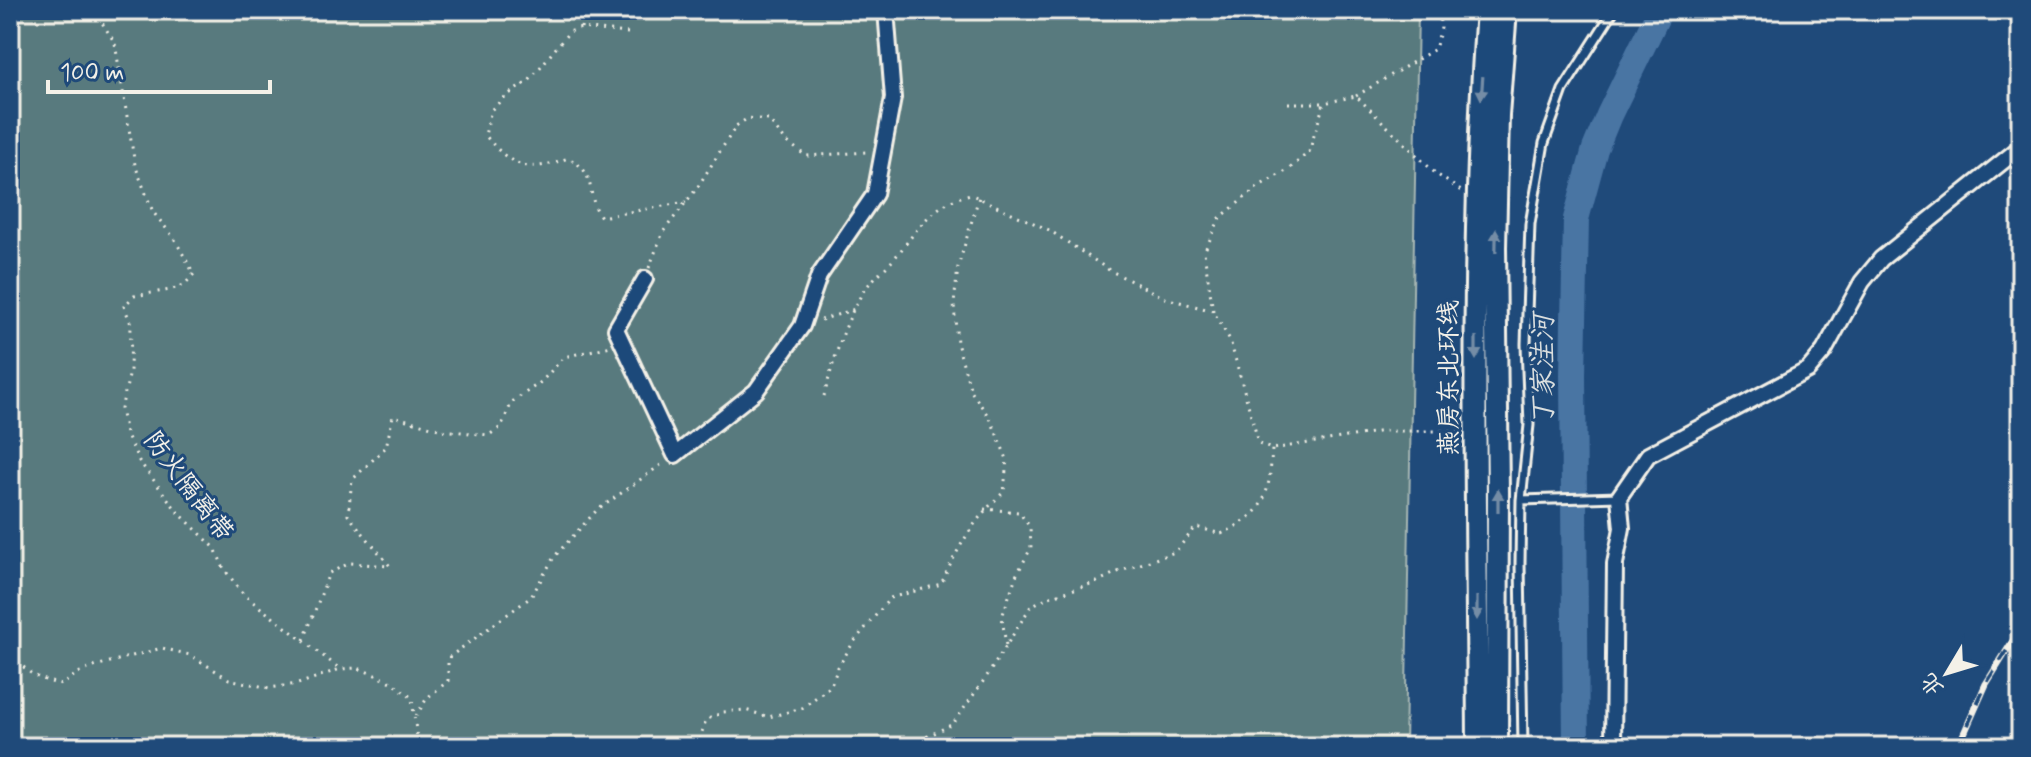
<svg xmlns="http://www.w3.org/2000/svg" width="2031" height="757" viewBox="0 0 2031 757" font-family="Mynerve,'LXGW WenKai TC',sans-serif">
<rect width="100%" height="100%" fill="#1f4a7a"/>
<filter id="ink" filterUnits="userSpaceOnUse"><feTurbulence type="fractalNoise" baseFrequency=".0125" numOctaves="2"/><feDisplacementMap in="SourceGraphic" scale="16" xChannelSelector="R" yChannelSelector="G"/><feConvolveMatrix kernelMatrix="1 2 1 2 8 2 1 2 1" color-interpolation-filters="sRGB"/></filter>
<g filter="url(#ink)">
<path fill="#587a7e" stroke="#a6b6b3" stroke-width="2" d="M10 10H1418L1405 747H10Z"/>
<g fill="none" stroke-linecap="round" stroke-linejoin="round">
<path stroke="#4974a3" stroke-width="26" d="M1576 747 1573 375 1576 219 1595 149 1609 115 1660 10"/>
<g stroke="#f4f1e8" stroke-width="13">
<path id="service" d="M1521 500 1619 497
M1523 747 1520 563 1521 500 1529 425 1526 344 1530 224 1544 143 1563 90 1614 10"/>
</g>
<g stroke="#f4f1e8" stroke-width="20">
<path id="minor" d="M645 279 616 329 675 455 756 391 802 326 819 276 875 194 893 98 886 10
M1613 747 1615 564 1622 528 1619 497 1648 455 1808 370 1824 351 1862 282 1881 259 2021 147"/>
</g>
<path stroke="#f4f1e8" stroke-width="3" stroke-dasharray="2 6" stroke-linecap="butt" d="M94 10 115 43 135 165 153 212 174 238 194 274 184 285 170 290 134 296 124 306 131 324 130 372 121 409 126 434 139 461 178 512 215 548 224 569 244 595 340 669
M1367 11 1368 10
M581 28 584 10
M628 33 581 28 569 32 529 81 506 96 491 110 485 135C513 169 528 173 568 158 599 173 584 193 601 217L686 202
M1356 96 1435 49 1441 28 1438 10
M1288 103H1324L1356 96 1435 173 1461 191
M649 268 663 232 697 188 736 126 748 118 768 120 786 141 806 156 867 152
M1213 311 1204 252 1220 218 1259 186 1288 170 1309 152 1324 103
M821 320 855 309
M824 396C833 363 843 327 860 297 867 283 882 272 893 260 919 229 928 206 970 194L1049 230 1109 270 1165 298 1213 311 1230 340 1259 444 1272 449 1384 431H1455L1458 434
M984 509 1019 512 1030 527 1031 548 1016 576 1002 617 1006 646
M10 638C19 671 30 676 61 685L78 673 99 665 162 648 190 655 229 679 269 688 298 684 340 669 358 668 392 682 412 698 418 747
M304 640 329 573 350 563 390 566 348 515 352 480 386 447 393 416 442 430 489 435 501 427 512 402 541 382 564 357 611 346
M416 716 427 698 448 681V658L531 597 554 557 596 511 665 462
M371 747 386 742 398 747
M697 747 706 720 723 712 745 710 769 717 802 708 831 686 838 667 853 643 890 598 941 584C958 548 974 518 1004 492L1007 459 991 420 971 391 957 343 954 304 958 267 979 197
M905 747 953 724 989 673 1031 606 1046 598 1097 582 1115 573 1175 552 1196 527 1221 534C1266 513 1269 497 1272 449"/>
<use href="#service" stroke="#1f4a7a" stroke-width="7"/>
<use href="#minor" stroke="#1f4a7a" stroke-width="14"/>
<g stroke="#f4f1e8" stroke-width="7">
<path id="rail" d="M1958 747 1986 684 2021 628"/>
</g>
<use href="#rail" stroke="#1f4a7a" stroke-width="4" stroke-dasharray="12" stroke-linecap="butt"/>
<g stroke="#f4f1e8" stroke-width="26" stroke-linecap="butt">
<path id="secondary-bridge" d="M1478 747C1477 501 1469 255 1487 10
M1497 747 1498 492 1495 247 1498 115 1506 10"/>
</g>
<use href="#secondary-bridge" stroke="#1f4a7a" stroke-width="20"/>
</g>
<defs><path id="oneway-solid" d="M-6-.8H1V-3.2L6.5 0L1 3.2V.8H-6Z" transform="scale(2)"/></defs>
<g fill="#748da6">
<use href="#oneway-solid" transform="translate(1482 88) rotate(94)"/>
<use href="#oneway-solid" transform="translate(1496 241) rotate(-89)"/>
<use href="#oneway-solid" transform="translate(1476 348) rotate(90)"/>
<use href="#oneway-solid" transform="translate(1498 501) rotate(-90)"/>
<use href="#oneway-solid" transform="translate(1477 608) rotate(90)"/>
</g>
</g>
<g text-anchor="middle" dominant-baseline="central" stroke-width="6" stroke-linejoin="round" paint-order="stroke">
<g font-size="26" fill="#f4f1e8" stroke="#1f4a7a">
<text transform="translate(1450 378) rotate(-90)">燕房东北环线</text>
<text transform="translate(188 487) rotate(53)">防火隔离带</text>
</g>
<g font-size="28" font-style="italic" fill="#dadede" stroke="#1f4a7a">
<text transform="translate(1544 370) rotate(-90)">丁家洼河</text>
</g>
</g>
<rect width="2031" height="757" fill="none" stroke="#1f4a7a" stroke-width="40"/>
<rect x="20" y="20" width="1991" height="717" fill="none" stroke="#f4f1e8" stroke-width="3" filter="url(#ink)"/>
<g transform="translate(1947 673) rotate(232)" stroke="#1f4a7a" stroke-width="6" paint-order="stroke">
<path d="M0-6L14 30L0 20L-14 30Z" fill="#f4f1e8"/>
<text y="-12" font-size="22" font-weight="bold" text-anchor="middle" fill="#f4f1e8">北</text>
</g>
<path d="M48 80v12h222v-12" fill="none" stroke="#f4f1e8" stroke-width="4"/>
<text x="60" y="80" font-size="24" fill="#f4f1e8" stroke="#1f4a7a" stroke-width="6" paint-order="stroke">100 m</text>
</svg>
